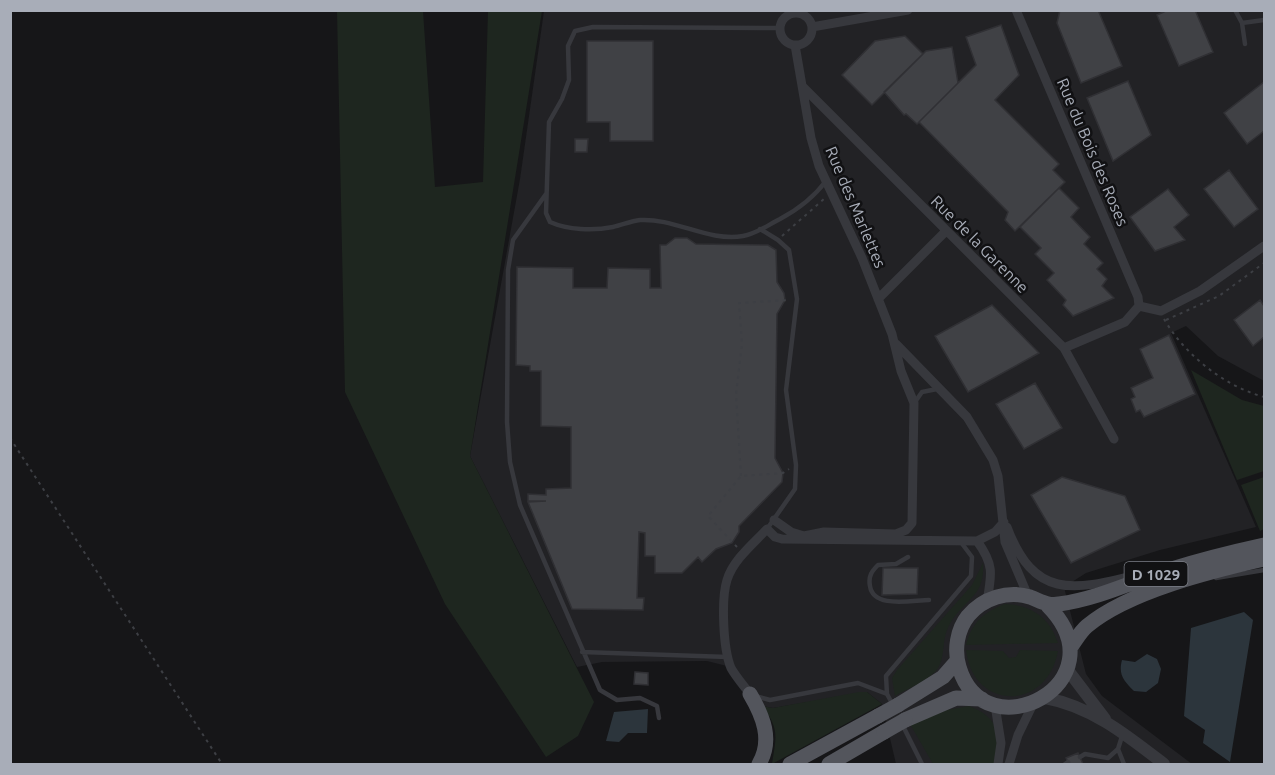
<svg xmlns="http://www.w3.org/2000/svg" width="1275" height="775" viewBox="0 0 1275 775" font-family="Ubuntu,sans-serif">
<rect width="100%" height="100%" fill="#161618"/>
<path fill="#222225" d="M544 11H1264V381L1218 356 1186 326 1171 333 1256 527 1160 550 1086 573 1064 587 1086 674 1102 696 1192 764H896L882 704 867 692 773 708 762 706 731 667 707 661 602 662 577 667 470 456 520 179Z"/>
<path fill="#1e261f" d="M337 11H423L435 187 483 182 488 11H542L470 456 594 702 578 736 546 757 445 604 345 392Z
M1191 370 1242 400 1264 406V471L1237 480Z
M1264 477V529L1260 531 1241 485Z
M983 563C986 601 957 601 946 633 942 647 945 661 935 672 925 682 907 689 895 696L892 678 897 670 972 585Z
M1005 604C1032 605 1050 618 1058 643L966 645C972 622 984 612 1005 604Z
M966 650 1003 651 1009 658 1016 657 1020 650 1058 651C1047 712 973 711 966 650Z
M859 692H867L882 704 772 764C776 737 780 729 762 706L773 708Z
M969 706C1000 718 1000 734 995 764H933L910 724 947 710Z"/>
<path fill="#2c353c" d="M1244 612 1253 620 1230 762 1203 743 1205 730 1184 716 1191 628Z
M1147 654 1157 659 1161 669 1158 683 1146 692 1134 691C1124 681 1118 675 1122 660L1135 662Z
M648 709 647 733H628L619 742 606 741 614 712Z"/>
<path fill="#404145" stroke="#303034" stroke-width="1.5" d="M1060 10H1098L1122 66 1081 83 1057 23Z
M1168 10H1195L1213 52 1179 66 1157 15Z
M1001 25 1019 75 995 100 1059 164 1053 170 1065 182 1015 231 1005 220 1008 212 919 122 976 65 966 37Z
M905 36 923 54 872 105 842 75 875 41Z
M587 41H653V141H610V122H587Z
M952 47 958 83 917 124 906 114 904 115 884 92 926 51Z
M1128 81 1151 135 1113 161 1087 98Z
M1264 82V131L1247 144 1224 113Z
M575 139H588L587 152H575Z
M1229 170 1258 209 1234 227 1204 189Z
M1059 188 1079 208 1071 217 1090 237 1084 244 1103 263 1097 269 1107 279 1102 286 1114 298 1073 316 1063 305 1066 300 1047 280 1054 273 1035 254 1041 248 1020 227Z
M1168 189 1189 215 1174 227 1185 240 1155 251 1130 217Z
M675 238H687L696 244 768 245 776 250 777 282 784 293 785 300 777 314 775 458 783 473 782 482 739 526V532L732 543 716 549 702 562 698 557 682 573H655V556H645V533L639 532 637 598H644L643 610 572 609 528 502 546 501H528V494L546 495V489L571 488V427L541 426V371H530V366L516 365 517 267 573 268V288H607L608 268 650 269V288H661L660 245H666Z
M1260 300 1264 306V337L1253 346 1234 320Z
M992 305 1039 353 968 392 935 336Z
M1169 335 1195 394 1144 417 1140 410 1136 412 1131 399 1135 397 1131 388 1153 378 1140 349Z
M1035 383 1062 428 1024 449 996 404Z
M1062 477 1125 496 1140 530 1071 563 1031 495Z
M883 568H918L917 594 882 595Z
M635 672 648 673V685L634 684Z
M1078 753 1083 764H1069L1066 758Z"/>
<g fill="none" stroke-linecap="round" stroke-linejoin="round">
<path stroke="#3d3f44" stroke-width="2" stroke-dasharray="3 4.5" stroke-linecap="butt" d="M782 236 825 198
M1164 319C1185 355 1224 386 1264 397
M1166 320 1219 296 1264 263
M10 438 222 764
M741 476 736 394 742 344 739 303 790 300
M737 547 708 516 741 476 783 473 789 469"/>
<path stroke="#37383d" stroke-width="4.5" d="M1235 10 1242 23 1245 44
M1242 23 1264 20
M780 28 593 27 575 31 568 46 569 80 562 99 549 122 546 213 550 222C568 230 593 231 613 227 622 225 631 221 640 220 675 218 708 242 743 236 756 234 768 225 780 219 797 210 814 197 826 181
M546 194 513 240 508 270 507 422 510 462 520 505 600 690 617 700 640 698 657 706 659 718
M760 229 778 240 789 250 797 299 786 390 796 465 795 489 767 529
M915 402 922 392 937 389
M908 557 896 564 878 565C872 571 868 576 870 586 873 609 912 600 929 600
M1216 578 1264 570
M582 652 728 657
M755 696 770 700 858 683 887 694
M893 705 887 694 886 676 971 576 972 557 960 541
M902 724 922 764
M1118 749 1124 764
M1080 757 1085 754 1108 758 1118 749 1123 733
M1065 764 1068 762"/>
<path stroke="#37383d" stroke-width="9" d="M1016 10 1138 297 1139 306
M780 29a16 16 0 1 1 32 0a16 16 0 1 1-32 0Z
M812 27 908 10
M795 45 811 138 819 166 862 258 892 334 901 371 914 403 912 523
M802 86 1064 348 1114 439
M878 299 946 231
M1139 306 1161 311 1200 291 1264 246
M896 344 967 417 993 460 998 476 1005 542 1028 596
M1064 348 1125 322 1139 306
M774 520 791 532 804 536 824 532 896 534 906 530 912 523
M1007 527C1034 599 1072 591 1136 575
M977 541 995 532 1004 522
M750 694C744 686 736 677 731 668 723 649 721 599 727 580 733 560 753 544 767 529L775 537 782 539 977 541C994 564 992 574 987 601
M995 705 1001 743 998 764
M1009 764 1018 735 1033 704"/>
<path stroke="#37383d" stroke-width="12" d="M1067 669 1105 719
M1045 698C1091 706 1128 736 1164 764"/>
<path stroke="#53555c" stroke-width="15" d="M1048 606C1123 682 985 755 959 667 954 650 957 630 968 616 983 598 1008 590 1030 597 1041 601 1047 606 1059 604 1097 599 1132 582 1168 570 1200 560 1232 552 1264 545
M1070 648C1076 640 1080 632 1087 626 1129 591 1212 571 1264 559
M750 694C763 716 773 740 759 764
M898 705 943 677 957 661
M905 720 956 698 982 699
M790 764 878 716
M829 764 884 732"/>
<path stroke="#53555c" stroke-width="15" d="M878 716 898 705
M884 732 905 720"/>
</g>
<g text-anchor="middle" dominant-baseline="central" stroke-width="5" stroke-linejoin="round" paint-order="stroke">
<rect fill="#111113" stroke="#7b7e86" stroke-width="1.5" x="1124.5" y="562" width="63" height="24" rx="4.5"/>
<g font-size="15" font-weight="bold" fill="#a8adb8">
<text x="1156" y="574">D 1029</text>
</g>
<g font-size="16" fill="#a8adb8" stroke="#111113">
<text transform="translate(1093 152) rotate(67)">Rue du Bois des Roses</text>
<text transform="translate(856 207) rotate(67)">Rue des Marlettes</text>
<text transform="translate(980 244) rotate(45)">Rue de la Garenne</text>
</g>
</g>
<rect width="1275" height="775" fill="none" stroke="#a8adb8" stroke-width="24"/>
</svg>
